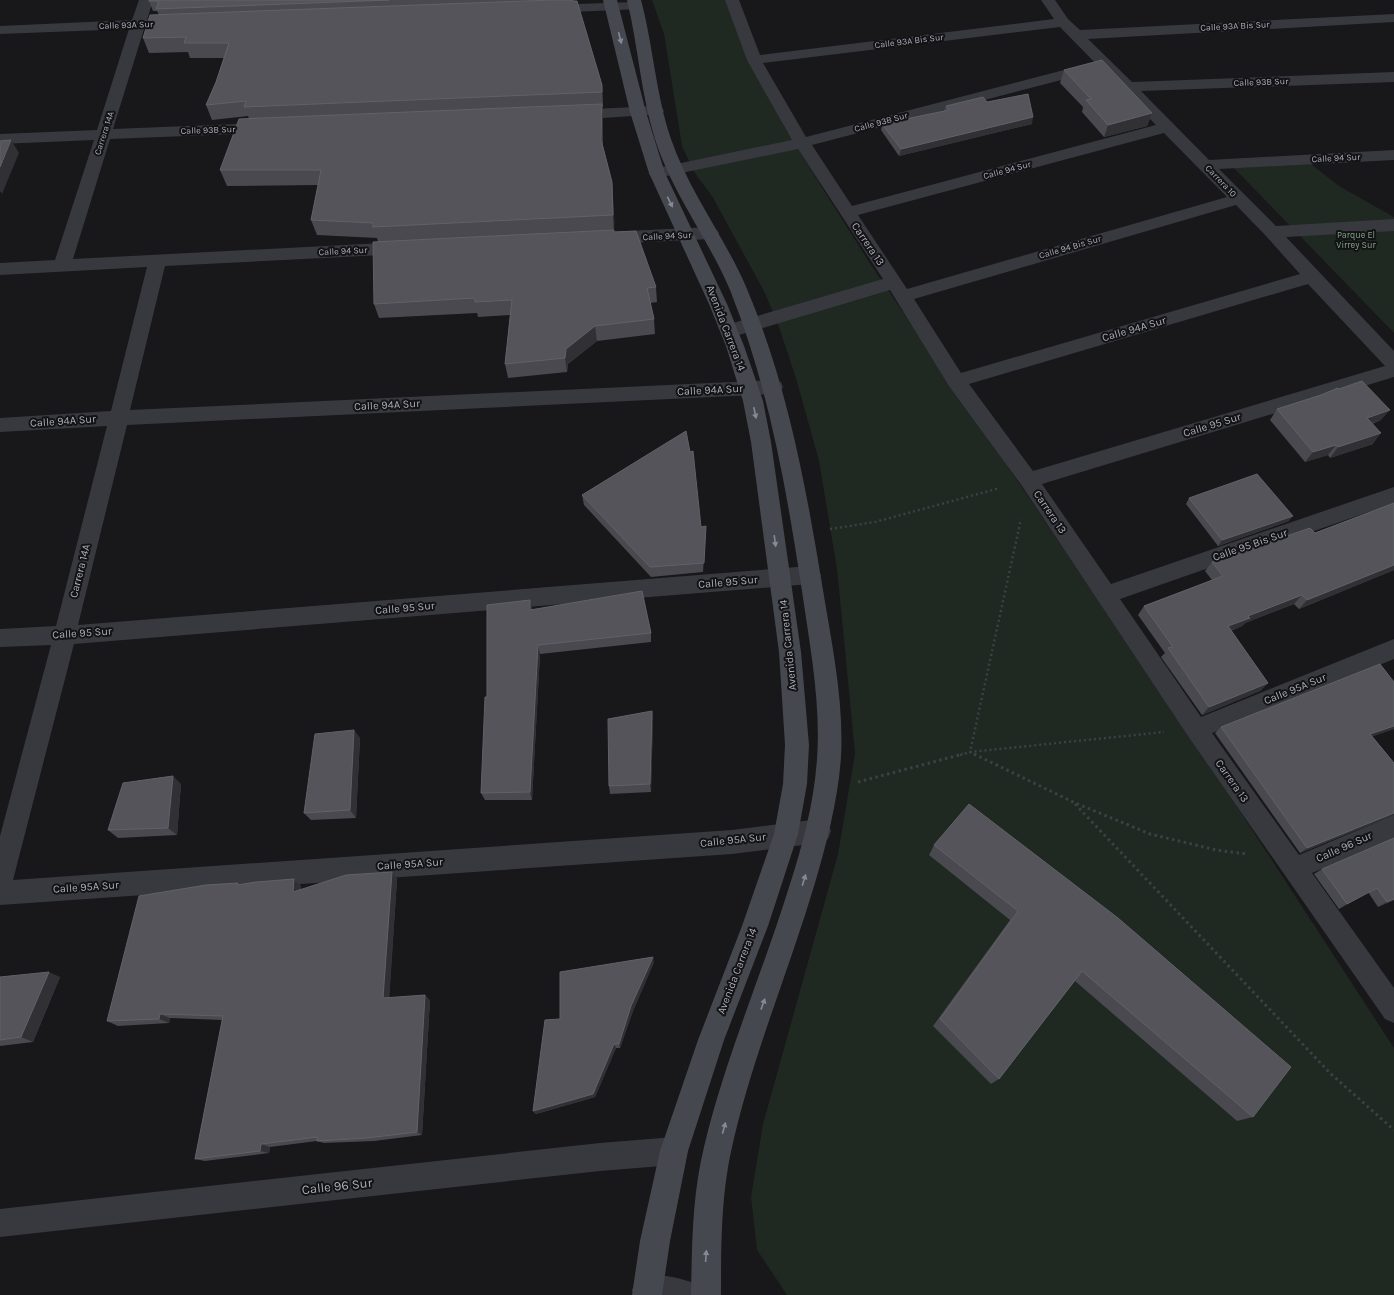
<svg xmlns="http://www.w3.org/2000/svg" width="1394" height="1295" viewBox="0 0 1394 1295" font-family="Karla,sans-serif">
<rect width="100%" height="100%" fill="#18171a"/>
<path fill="#1f2821" d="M652 0H729L786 130 869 262 1197 745 1394 1048V1295H787L757 1250 751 1197 763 1124 838 854 855 753 837 569 819 461 796 378 780 330 765 293 712 196 694 172 682 146 664 34Z
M1311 164 1339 186 1394 217V333L1234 168Z"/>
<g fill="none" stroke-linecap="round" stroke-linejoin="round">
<path stroke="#3e4046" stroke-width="2.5" stroke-dasharray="2 3" stroke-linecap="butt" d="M830 529 875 522 1000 488
M960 755 970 752 1164 732
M976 755 970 752 1021 519"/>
<path stroke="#3e4046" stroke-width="3" stroke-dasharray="2.5 3.5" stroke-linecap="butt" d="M974 754 1073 802 1150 834 1216 850 1246 854
M858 782 963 754
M1075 804 1330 1073 1394 1130"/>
<path fill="#38393f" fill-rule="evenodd" d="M139 0H153L147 20 177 19 182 20 184 23 182 26 177 27 144 29 113 129 265 123 271 125 273 128 271 131 265 133 110 139 73 259 402 242 408 244 411 248 408 252 402 254 165 266 130 410 774 380 781 382 783 387 781 392 774 394 127 425 78 625 810 566 817 569 821 575 817 581 810 584 74 644 13 880 732 830 819 819 828 823 831 831 828 839 819 843 732 854 0 905V836L51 645 0 647V629L56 626 107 426 0 432V418L111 411 147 267 0 275V263L55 260 94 140 0 144V134L97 130 129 29 0 34V26L132 20Z
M725 0H739L760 55 1054 19 1041 0H1055L1068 19 1080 30 1394 14V22L1088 39 1132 82 1394 72V82L1141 91 1209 160 1394 150V160L1219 169 1276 226 1394 219V231L1286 237 1394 351V377L1042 484 1111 584 1394 487V503L1120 599 1201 717 1394 639V659L1212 733 1299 855 1394 815V838L1312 873 1394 988V1023L1385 1019 1188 736 1022 486 949 386 890 290 729 338 723 336 720 331 723 326 883 279 798 149 657 178 651 177 649 173 651 169 657 168 792 140 747 60ZM1060 27 1156 125 852 206 812 145 1096 71 1099 68 1096 65 1091 63 806 137 763 63ZM1164 133 1227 197 907 289 858 215ZM1236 205 1266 236 1300 274 961 373 914 299ZM1308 284 1385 366 1033 471 969 384Z
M635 2 640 3 642 6 640 9 549 13 544 12 542 9 544 6 549 5Z
M656 106 662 108 664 111 662 114 573 120 567 118 565 115 567 112 573 110Z
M710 227 716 229 719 233 716 237 710 239 608 244 602 242 599 238 602 234 608 232Z
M674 1137 684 1141 688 1151 684 1161 674 1165 600 1171 0 1237V1209L600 1143Z"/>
<path fill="#38393f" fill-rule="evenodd" d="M647 1275C666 1275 678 1277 696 1284L700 1295H634L632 1290 637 1280Z"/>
<path fill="#46484f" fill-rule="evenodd" d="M603 0H617L646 112 665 173 727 304 744 346 763 401 771 442 801 652 809 745 807 784 798 834 768 926 724 1040 688 1151 670 1241 662 1295H632L640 1241 660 1151 698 1040 742 926 774 834 783 784 785 745 779 652 751 442 743 401 726 346 709 304 649 173 630 112Z
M627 0H641C653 45 656 95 671 139 689 192 725 237 747 289 788 386 806 487 823 590 832 645 844 701 841 757 838 800 827 842 815 883 789 971 752 1057 732 1147 721 1195 721 1246 721 1295H691C692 1246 692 1196 704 1147 725 1058 763 972 790 884 803 844 814 802 817 759 821 703 810 647 802 591 786 487 769 388 730 290 708 238 672 193 655 139 641 95 638 45 627 0Z"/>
</g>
<path fill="#49494f" d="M149 0H573L602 85 603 100V107H602L603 120V146L612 182 614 232 656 287 657 302 650 303 654 319 655 334 597 341 568 364 567 372 508 378 505 364 510 315 478 317 477 313 379 318 374 304 378 242 377 238 317 235 311 220 318 185 227 186 220 170 249 119 248 116 212 120 206 105 216 82 224 58H190L188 52 149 53 143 38 159 15 157 11H153L149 1Z
M1064 70 1152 113 1147 126 1104 137 1082 112 1083 107 1060 83Z
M987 102 1032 124 899 156 881 130 882 124 944 111 946 106Z
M1339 389 1381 420 1372 424 1373 444 1330 458 1328 455 1305 462 1270 420 1277 409Z
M582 495 701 527 705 536 703 572 651 577 584 505Z
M1189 498 1289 521 1218 546 1186 504Z
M1394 503V570L1299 609 1294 604 1245 623 1242 626 1231 631 1268 683 1260 691 1202 715 1161 657 1165 653 1138 615 1144 606 1212 580 1205 571 1212 562 1315 533Z
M533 609 651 633V642L540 654 532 800H485L481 793 487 697Z
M1394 682V729L1372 736 1394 763V815L1300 853 1215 733 1221 727Z
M652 711 653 719 651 792 610 794 609 786Z
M360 738 356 818 311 820 304 813Z
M181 784 177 835 118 838 108 830Z
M1394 838V900L1378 907 1368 892 1339 909 1314 874 1322 869Z
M934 845 1118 918 1253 1117 1237 1121 1075 981 999 1079 991 1084 933 1026 1010 920 929 855Z
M392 872 397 879 389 998 430 1000 422 1135 374 1141 324 1143 317 1141 270 1147 269 1153 205 1161 195 1159 222 1020 170 1018 169 1023 118 1026 107 1021 240 885 294 879 301 886V890Z
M654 962 633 1011 620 1048H616L595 1097 536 1114 533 1111 560 1019Z
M0 977H60L33 1042 0 1046Z"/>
<path fill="#313135" d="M602 85 603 100V107L602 92Z
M602 104 603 120 602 155 601 140Z
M1152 113 1147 126 1104 137 1108 125Z
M1033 117 1032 124 899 156 901 149Z
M11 140 19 153 2 194 0 191V167Z
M612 182 613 197 615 230 613 215Z
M595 326 597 341 568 364 567 372 565 358 566 349Z
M1390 410 1381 420 1358 428 1367 418Z
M1381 433 1373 444 1330 458 1338 447Z
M1336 445 1328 455 1305 462 1313 452Z
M1293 516 1289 521 1218 546 1222 540Z
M706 526 705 536 703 572 704 563Z
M1394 565V570L1299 609 1307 600Z
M1302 595 1294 604 1245 623 1242 626 1221 635 1228 626 1248 616Z
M530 600 533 610H530Z
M538 645 540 654 532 800 530 792Z
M1268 683 1260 691 1202 715 1209 707Z
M652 711 653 719 651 792 650 784Z
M1394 726V729L1362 740 1370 734Z
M354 730 360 738 356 818 350 810Z
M173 776 181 784 177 835 168 828Z
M1394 813V815L1300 853 1307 848Z
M392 872 397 879 389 1003 383 998Z
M294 879 301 886 300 899 293 892Z
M1394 899V900L1378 907 1387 902Z
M653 957 654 962 633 1011 620 1048 619 1044 631 1006Z
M49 972 60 977 33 1042 21 1037Z
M425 995 430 1000 422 1135 417 1132Z
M160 1014 170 1018 169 1023 159 1019Z
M614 1044 616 1048 595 1097 536 1114 533 1111Z
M261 1144 270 1147 269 1153 260 1151Z"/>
<path fill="#54545a" stroke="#616269" d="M149 0H389L156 9 159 1H149Z
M552 0H573V1H577L602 85V92L244 107 246 101 206 105 216 82 229 43H184L186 37 143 38 150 15Z
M1102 60 1152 113 1108 125 1086 100 1091 99 1064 70Z
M1028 94 1033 117 901 149 882 124 949 110 946 106 983 97 987 102Z
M602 104 601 140 612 182 613 215 373 227V223L311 220 321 170H220L239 119Z
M11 140 0 167V141Z
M614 230V232L636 231 656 287 647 288 654 319 595 326 566 349 565 358 505 364 512 300 475 302 474 298 374 304 373 242Z
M1362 381 1390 410 1367 418 1381 433 1338 447 1336 445 1313 452 1277 409 1321 395 1338 388 1339 389Z
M686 431 690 452 693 451 701 527 706 526 704 563 650 567 582 495Z
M1257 474 1293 516 1222 540 1189 498Z
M1394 503V565L1307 600 1302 595 1248 616 1250 618 1228 626 1268 683 1209 707 1168 648 1173 647 1144 606 1223 576 1212 562 1310 528 1315 533Z
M642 591 651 633 538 645 530 792 481 793 485 697H487V605L530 600V610Z
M1380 664 1394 682V726L1370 734 1394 763V813L1307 848 1221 727Z
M652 711 650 784 609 786 608 719Z
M354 730 350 810 304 813 315 734Z
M173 776 168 828 108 830 123 783Z
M969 804 1118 918 1291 1067 1253 1117 1082 971 999 1079 940 1019 1018 911 934 845Z
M1394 838V899L1387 902 1377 888 1347 904 1322 869Z
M392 872 383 998 425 995 417 1132 367 1138 317 1141V1137L261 1144 260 1151 195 1159 223 1016 160 1014 159 1019 107 1021 139 896 206 885 238 883 237 885 256 882 294 879 293 892 346 875Z
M653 957 631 1006 619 1044H614L593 1094 533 1111 545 1020 560 1019V972Z
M49 972 21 1037 0 1040V977Z"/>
<defs><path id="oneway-solid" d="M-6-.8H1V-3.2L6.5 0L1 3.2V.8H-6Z"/></defs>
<g fill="#868a94">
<use href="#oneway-solid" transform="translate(620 38) rotate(76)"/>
<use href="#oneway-solid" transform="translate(670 202) rotate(64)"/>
<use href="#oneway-solid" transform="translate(755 413) rotate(78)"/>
<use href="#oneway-solid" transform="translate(775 541) rotate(82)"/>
<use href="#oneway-solid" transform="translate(804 880) rotate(-73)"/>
<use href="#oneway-solid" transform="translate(763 1004) rotate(-70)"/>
<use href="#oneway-solid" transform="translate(724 1128) rotate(-75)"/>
<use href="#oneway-solid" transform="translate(706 1256) rotate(-86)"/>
</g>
<g text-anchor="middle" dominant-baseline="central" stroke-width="4" stroke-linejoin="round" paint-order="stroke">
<g font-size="9" fill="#a9adb9" stroke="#131215">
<text transform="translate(126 25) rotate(-2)">Calle 93A Sur</text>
<text transform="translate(1235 26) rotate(-3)">Calle 93A Bis Sur</text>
<text transform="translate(909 41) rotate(-7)">Calle 93A Bis Sur</text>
<text transform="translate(1261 82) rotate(-2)">Calle 93B Sur</text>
<text transform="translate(881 122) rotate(-15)">Calle 93B Sur</text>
<text transform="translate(208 130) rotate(-2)">Calle 93B Sur</text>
<text transform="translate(104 133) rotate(-72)">Carrera 14A</text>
<text transform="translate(1336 158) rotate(-3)">Calle 94 Sur</text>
<text transform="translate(1007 170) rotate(-15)">Calle 94 Sur</text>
<text transform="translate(1221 181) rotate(46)">Carrera 10</text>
<text transform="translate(667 236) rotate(-3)">Calle 94 Sur</text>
<text transform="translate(1070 247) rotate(-16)">Calle 94 Bis Sur</text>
<text transform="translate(343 251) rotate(-3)">Calle 94 Sur</text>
</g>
<g font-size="9" fill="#80a585" stroke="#131215">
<text x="1356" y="235">Parque El<tspan x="1356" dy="10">Virrey Sur</tspan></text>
</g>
<g font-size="11" fill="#a9adb9" stroke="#131215">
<text transform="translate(868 244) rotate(56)">Carrera 13</text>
<text transform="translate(726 328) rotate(69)">Avenida Carrera 14</text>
<text transform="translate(1134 329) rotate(-16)">Calle 94A Sur</text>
<text transform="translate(710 390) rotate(-3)">Calle 94A Sur</text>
<text transform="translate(387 405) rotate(-3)">Calle 94A Sur</text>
<text transform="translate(63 421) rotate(-4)">Calle 94A Sur</text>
<text transform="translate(1212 425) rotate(-17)">Calle 95 Sur</text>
<text transform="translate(1050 512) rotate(56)">Carrera 13</text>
<text transform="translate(1250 545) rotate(-19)">Calle 95 Bis Sur</text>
<text transform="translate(80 571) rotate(-76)">Carrera 14A</text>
<text transform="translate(728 582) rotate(-5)">Calle 95 Sur</text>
<text transform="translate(405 608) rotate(-5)">Calle 95 Sur</text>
<text transform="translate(82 633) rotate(-4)">Calle 95 Sur</text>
<text transform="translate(788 645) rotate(-96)">Avenida Carrera 14</text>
<text transform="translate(1295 689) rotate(-22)">Calle 95A Sur</text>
<text transform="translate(1232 781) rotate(55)">Carrera 13</text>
<text transform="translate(733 840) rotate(-6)">Calle 95A Sur</text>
<text transform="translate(1344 847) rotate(-24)">Calle 96 Sur</text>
<text transform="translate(410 864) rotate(-4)">Calle 95A Sur</text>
<text transform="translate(86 887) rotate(-4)">Calle 95A Sur</text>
<text transform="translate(737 971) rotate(-69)">Avenida Carrera 14</text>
</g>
<g font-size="13" fill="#a9adb9" stroke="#131215">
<text transform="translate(337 1186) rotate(-6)">Calle 96 Sur</text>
</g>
</g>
</svg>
